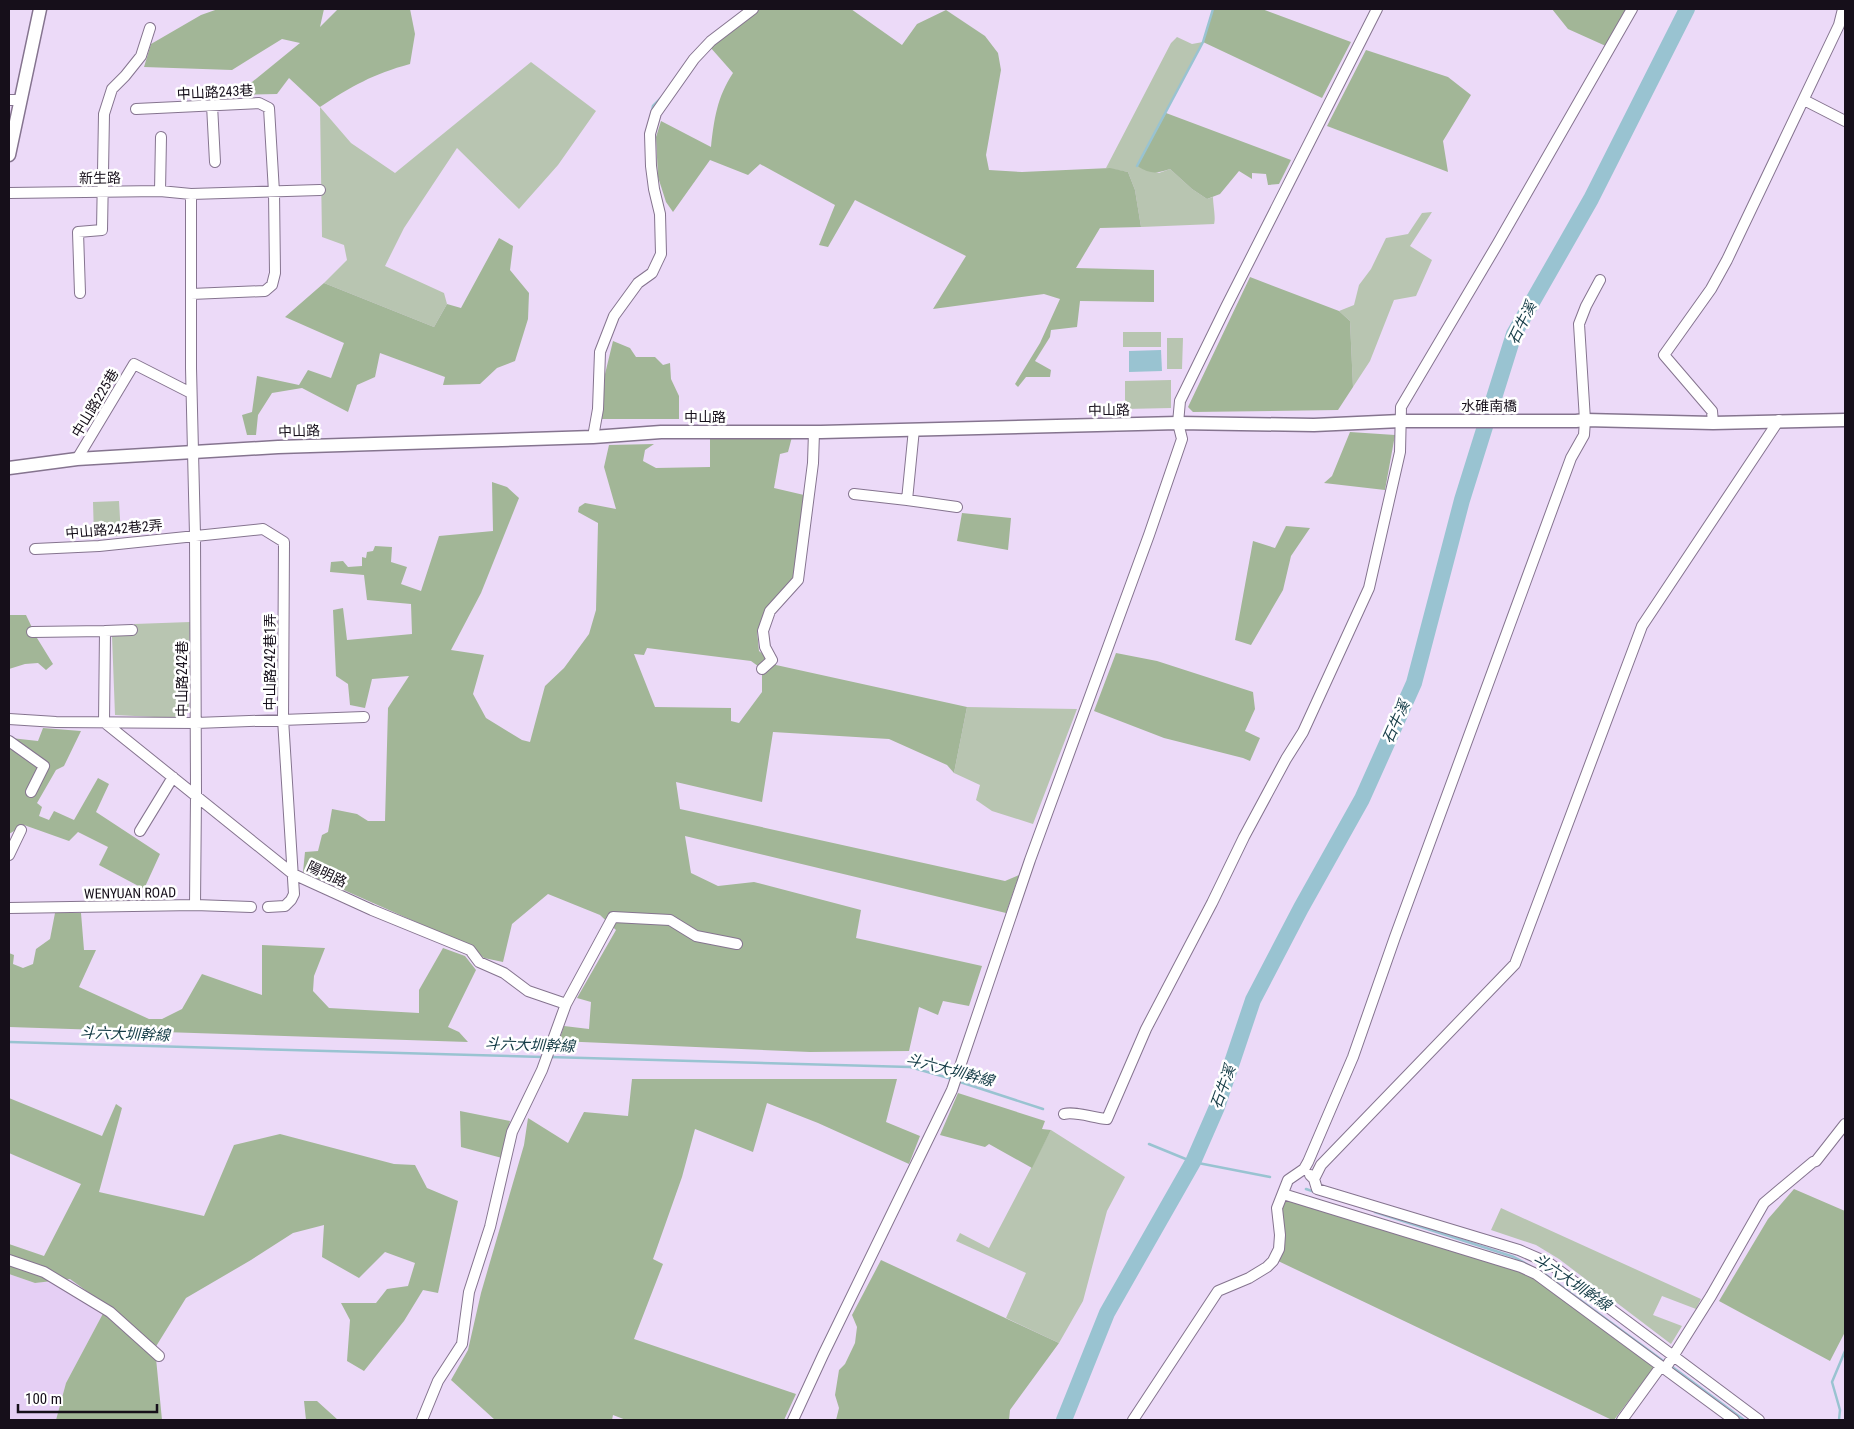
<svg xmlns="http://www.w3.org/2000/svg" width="1854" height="1429" viewBox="0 0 1854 1429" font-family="'Roboto Condensed','Noto Sans TC',sans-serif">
<rect width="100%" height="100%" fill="#ecdaf8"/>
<path fill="#e5cff4" d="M9 1274 35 1283 70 1279 107 1306 66 1383 56 1420H9Z"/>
<path fill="#b8c5b1" d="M1177 37 1192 44 1203 42 1137 166 1159 173 1170 169 1192 189 1207 199 1213 197C1213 205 1216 218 1214 224L1141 227 1135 190 1128 172 1106 168 1171 43Z
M531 62 596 111 558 165 519 209 457 148 404 228 385 266 444 293 447 304 434 327 324 283 347 260 344 245 322 237 320 107 351 143 395 173Z
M1432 212 1410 246 1432 260 1416 296 1394 300 1370 361 1353 387 1350 321 1339 311 1354 305 1359 285 1371 269 1386 238 1408 234 1422 213Z
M1123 332H1161V347H1123Z
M1167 338H1183L1182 369H1167Z
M1171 380V408L1125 409V381Z
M119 501 121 536 94 537 93 502Z
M190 622 189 707 174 718 115 715 112 636 134 635V624Z
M967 707 1077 709 1033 824 992 811 976 800 980 785 954 773Z
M1051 1130 1125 1177 1107 1211 1083 1301 1059 1343 1006 1318 1026 1273 956 1241 960 1233 989 1248Z
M1501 1208 1701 1299 1696 1309 1662 1296 1653 1315 1682 1326 1671 1344 1559 1259 1536 1245 1491 1230Z"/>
<path fill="#a2b697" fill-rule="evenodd" d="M218 9H324L320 27 338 9H410L415 34 410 64C373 74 352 86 320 107L289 78 277 94 236 95 300 43 282 39 232 70 144 67 151 44 201 15Z
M751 9H851L902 45 917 24 946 10 985 36 998 53 1001 70 986 155 989 170 1022 172 1110 168 1128 172 1135 190 1141 227 1100 228 1076 268 1154 270V302L1080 301 1077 327 1051 330 1050 337 1035 361 1051 370 1050 377H1026L1018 387 1015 384 1040 343 1060 299 1044 294 933 309 966 256 855 200 828 247 819 245 835 205 760 164 748 175 710 160 673 212 666 202 658 177 656 137 661 121 711 147C714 120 717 97 733 73L710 47Z
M1213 9H1262L1351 42 1322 98 1203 42Z
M1552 9H1629L1608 47 1568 29Z
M1366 50 1448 77 1471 95 1443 141 1448 172 1327 126Z
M1166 113 1291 160 1279 184 1268 185 1266 174 1252 173V179L1239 171 1220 194 1207 199 1192 189 1170 169C1155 174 1151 174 1137 166Z
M499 238 513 246 510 270 529 293 528 319 515 361 497 368 480 384 443 385 445 377 380 353 375 377 357 385 348 412 302 388 272 393 258 415 256 435H247L242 415 252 412 257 376 299 385 308 370 331 378 344 343 285 317 324 283 434 327 447 304 461 308Z
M1250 277 1339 311 1350 321 1353 387 1338 410 1193 412 1188 407Z
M613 341 630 348 636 357H655L663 365 670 363 671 379 679 396V419H602L605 374Z
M1350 432 1395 435 1385 490 1324 483 1332 476Z
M792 437 788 452 780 454 774 488 804 495 793 578 766 609 757 631 759 651 776 665 967 707 954 773 947 765 889 739 773 732 762 802 676 782 680 809 1005 881 1019 875 1006 913 685 836 691 873 718 886 754 882 861 910 856 938 982 966 969 1006 943 1001 938 1015 919 1007 909 1051 810 1052 559 1041 564 1026 589 1029 591 1002 577 998 616 930 600 915 548 894 512 924 503 962 484 958 468 945 303 872 305 852 318 851 322 835 328 832 332 809 357 814 368 821H385L388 708 409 676 372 679 365 708 350 705 348 684 336 676 333 610 343 608 347 640 412 634 411 604 367 600 364 575 330 572 331 562 343 561 348 567 362 566V557L366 558 367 552 373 551 375 546 392 547 391 562 407 567 401 584 421 591 439 536 493 531 492 482 507 487 519 498 481 593 451 650 484 655 473 694 486 718 522 740 530 742 545 686 564 668 589 634 596 610 598 523 578 512 579 507 585 503 616 509 604 467 609 445 654 444 645 450 643 461 656 468 710 467V439ZM647 648 751 661 762 669V692L739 723 731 721V708L655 707 634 654 644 655Z
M962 513 1011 518 1008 550 957 541Z
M1286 526 1310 528 1291 556 1283 590 1251 645 1235 640 1253 541 1275 548Z
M9 615H26L37 638 53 664 46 670 38 663 25 664 9 669Z
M1116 653 1157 661 1253 692 1255 709 1245 731 1260 738 1250 761 1243 758 1164 738 1094 711Z
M43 728 81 731 64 766 56 770 37 803 42 807 39 816 49 820 54 811 74 820 98 778 109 784 96 812 160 854 144 889 99 865 108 847 78 832 69 841 24 825 9 834V740L11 738 38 741Z
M55 913H81L84 950H96L79 987 149 1019H162L182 1009 202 974 262 995V945L325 948 314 976 313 991 329 1008 419 1013V990L443 948 465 956 476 970 448 1027 459 1032 468 1042 9 1027V953L14 955 13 964 23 968 33 964 36 949 50 939Z
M632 1079H897L886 1122 920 1136 909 1164 818 1123 767 1103 753 1152 695 1129 682 1177 653 1259 663 1264 634 1339 796 1394 784 1420H626L613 1415 612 1420H495L451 1380 468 1350 481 1293 524 1145 528 1118 568 1143 584 1112 628 1116Z
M958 1093 1045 1121 1042 1129 1051 1130 1032 1168 989 1144 985 1147 940 1135Z
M9 1098 102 1136 116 1104 122 1108 99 1192 204 1216 234 1145 280 1134 394 1164 415 1165 427 1188 458 1201 438 1293 423 1290 404 1321 364 1371 347 1361 350 1320 341 1303H376L387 1289 408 1286 415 1263 385 1252 359 1278 322 1257 324 1225 293 1233 251 1260 186 1298 155 1348 162 1420H56L66 1383 107 1306 70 1279 35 1283 9 1274V1244L44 1256 81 1184 9 1153Z
M460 1111 510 1121 502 1158 461 1147Z
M1794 1189 1845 1211V1332L1830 1361 1719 1301 1768 1219Z
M1283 1194 1397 1234 1515 1269 1541 1282 1656 1365 1614 1420H1612L1276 1260 1275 1208Z
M881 1260 1059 1343 1010 1410 1009 1420H836L839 1408 835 1395 839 1370 845 1364 855 1343 857 1327 852 1315Z
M304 1401H317L338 1420H306Z"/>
<path fill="#99c3d1" d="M1161 350 1162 371 1129 372V351Z"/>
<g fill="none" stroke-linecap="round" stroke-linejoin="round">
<path stroke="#99c3d1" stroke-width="2.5" d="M652 111 653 106 661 98
M1137 166 1203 42 1213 9
M9 1042 543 1057
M549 1057 910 1067 952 1079
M957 1081 1043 1109
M1149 1144 1193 1162 1270 1177
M1306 1189 1315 1192
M1375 1212 1514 1257 1530 1266
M1542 1272 1666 1363
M1671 1366 1744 1420
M1839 1420 1840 1410 1832 1382 1845 1351"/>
<path stroke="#99c3d1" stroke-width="16" d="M1064 1420 1107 1313 1193 1162 1217 1107 1253 1000 1301 908 1362 799 1414 683 1462 500 1514 334 1591 199 1687 9"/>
<g stroke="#85748f" stroke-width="12">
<path id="minor" d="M9 100H20
M1804 100 1845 121
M212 105 215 162
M136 109 259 103 269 108 274 192 275 273 272 285 265 291 191 294
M160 191 161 137
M9 193 160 191 191 194 320 190
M191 194V368L195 535 196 795 195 905
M80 293 78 232 102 230 104 114 112 89 125 76 141 56 150 28
M1713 423 1712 411 1664 355 1711 289 1727 260 1839 25 1843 9
M914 429 907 500 957 507
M593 437 598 409 600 352 614 316 638 283 652 273 661 254 660 214 654 189 651 166 650 134 656 113 694 59 711 41 753 9
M77 459 134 364 191 393
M854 494 907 500
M35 549 99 546 263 529 284 542 283 719 294 894 291 900 285 906 268 907
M105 631 132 630
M32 632 105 631 104 722 293 874 372 910 470 950 479 962 504 973 528 991 566 1004
M762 669 772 660 765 647 763 631 770 611 798 580 813 463 814 432
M9 719 56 722 196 723 364 717
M9 741 44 766 31 792
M140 831 173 777
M9 855 21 830
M9 908 195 905 251 907
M1064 1114C1075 1111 1094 1118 1107 1119L1146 1029 1212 903 1244 837 1286 759 1303 732 1369 588 1400 452 1401 407 1498 243 1632 9
M1310 1175 1314 1179 1317 1189 1519 1250 1549 1263 1759 1420
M1314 1179 1321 1165 1515 964 1642 626 1779 420
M1283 1194 1521 1267 1536 1274 1734 1420
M9 1260 44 1272 110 1312 159 1356
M422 1420 438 1381 462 1344 469 1292 490 1227 512 1132 542 1070 566 1004 613 917 670 920 696 936 737 944
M793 1420 823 1355 952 1090 1030 860 1149 535 1182 439 1178 423 1180 401 1226 307 1377 9
M1133 1420 1218 1291 1249 1278 1267 1267 1273 1261 1279 1249 1280 1235 1277 1208 1288 1180 1304 1169 1308 1162 1353 1057 1395 937 1571 458 1584 435 1585 420 1579 324 1586 306 1600 280
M1622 1420 1659 1369H1665L1711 1296 1764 1203 1813 1162 1816 1161 1845 1124"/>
</g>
<g stroke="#85748f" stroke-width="15">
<path id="major" d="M9 155 40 9
M9 468 77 459 278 447 593 437 661 432H821L1178 423 1314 425 1401 421H1576L1585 420 1713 423 1845 420"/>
</g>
<use href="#minor" stroke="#fff" stroke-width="10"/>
<use href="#major" stroke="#fff" stroke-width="12"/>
</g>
<g text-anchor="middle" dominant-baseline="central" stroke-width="5" stroke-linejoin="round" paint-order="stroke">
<g font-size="14" fill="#160f1a" stroke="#fff">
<text transform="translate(215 92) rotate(-3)">中山路243巷</text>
<text transform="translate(100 178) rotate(-1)">新生路</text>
<text transform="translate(95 403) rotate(-59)">中山路225巷</text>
<text x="1489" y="406">水碓南橋</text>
<text transform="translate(1109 410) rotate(-1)">中山路</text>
<text x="705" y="417">中山路</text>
<text transform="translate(299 431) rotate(-2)">中山路</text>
<text transform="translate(114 529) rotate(-5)">中山路242巷2弄</text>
<text transform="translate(270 662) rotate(-90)">中山路242巷1弄</text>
<text transform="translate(182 679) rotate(-90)">中山路242巷</text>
<text transform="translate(327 874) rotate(25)">陽明路</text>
<text transform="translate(130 893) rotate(-1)">WENYUAN ROAD</text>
</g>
<g font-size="15" font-style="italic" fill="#143b46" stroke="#fff">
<text transform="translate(1522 323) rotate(-64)">石牛溪</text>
<text transform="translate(1396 722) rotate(-66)">石牛溪</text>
<text transform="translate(125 1034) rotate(2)">斗六大圳幹線</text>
<text transform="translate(530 1045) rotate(2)">斗六大圳幹線</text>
<text transform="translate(950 1070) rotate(15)">斗六大圳幹線</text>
<text transform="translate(1223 1087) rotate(-70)">石牛溪</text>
<text transform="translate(1572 1282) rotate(34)">斗六大圳幹線</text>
</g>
</g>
<rect width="1854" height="1429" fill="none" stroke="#160f1a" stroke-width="20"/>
<path d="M18 1404v8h139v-8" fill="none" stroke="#160f1a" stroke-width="2.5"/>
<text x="25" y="1404" font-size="15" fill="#160f1a" stroke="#ffffff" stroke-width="4" paint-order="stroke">100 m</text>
</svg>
